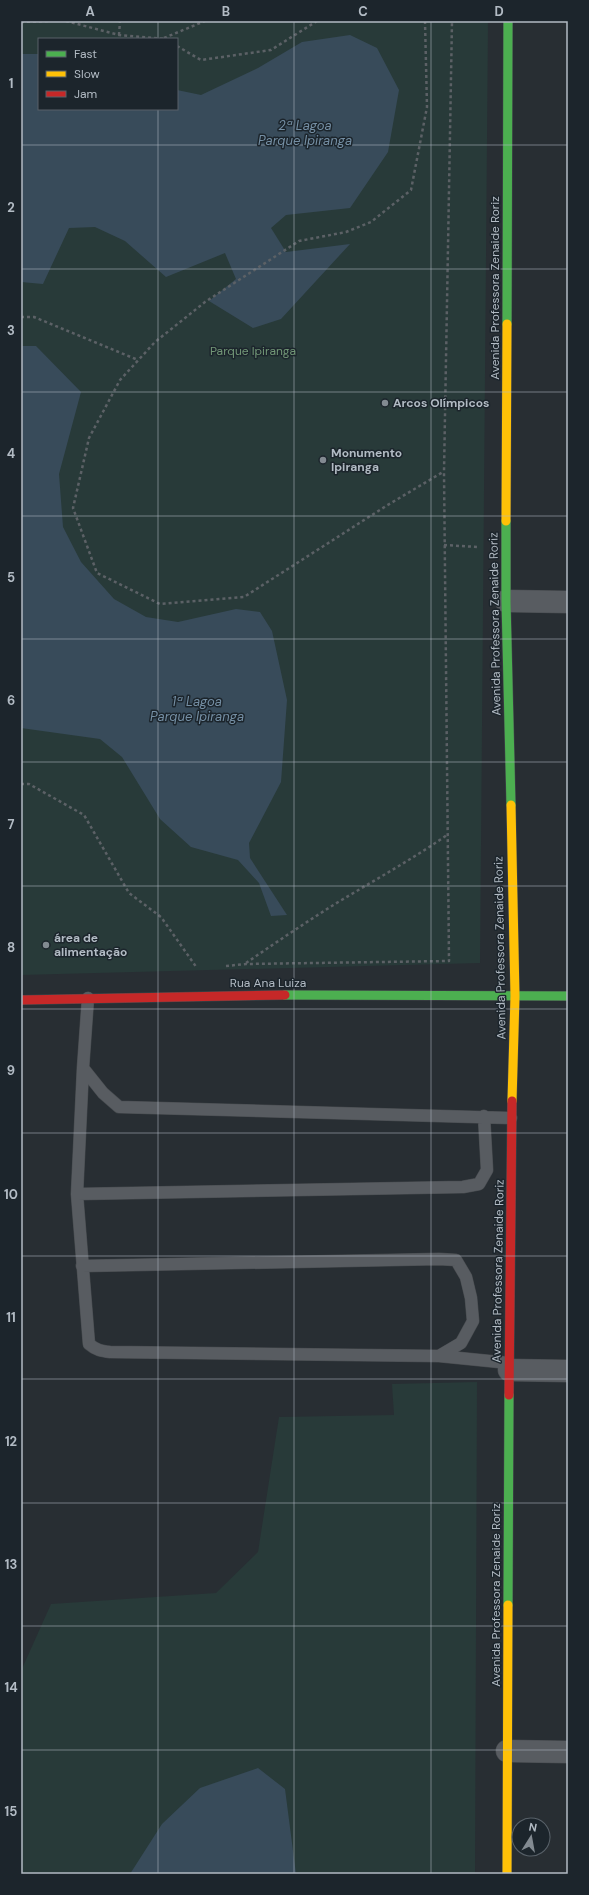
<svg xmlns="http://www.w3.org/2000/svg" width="589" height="1895" viewBox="0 0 589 1895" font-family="'DM Sans',sans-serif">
<rect width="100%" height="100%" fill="#282e33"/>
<path fill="#283a39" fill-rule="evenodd" d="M21 21H488L480 963 21 975ZM39 39H177V109H39Z
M477 1382 475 1874H21V1671L51 1604 216 1593 258 1552 279 1417 394 1415 392 1384Z"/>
<path fill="#384b5a" d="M350 35 377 48 399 90 388 152 350 208 286 215 271 228 286 252 350 244 281 319 253 328 209 301 236 279 225 253 166 277 125 241 95 227 69 228 43 284 21 282V54H39V109H177V90L201 95 258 68 302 42Z
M21 346H36L81 392 59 474 63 527 81 562 114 599 146 617 178 622 236 609 260 612 272 631 287 700 281 782 249 843 250 858 287 915 271 916 259 883 238 860 191 847 160 819 122 757 100 739 21 728Z
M258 1768 285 1789 296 1874H130L162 1824 200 1788Z"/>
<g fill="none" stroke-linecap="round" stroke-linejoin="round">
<g stroke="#464a4e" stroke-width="13">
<path id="lane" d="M88 998 83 1068 103 1093 119 1107 511 1118
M83 1068 77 1194 89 1344C96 1350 101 1351 110 1352L439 1356 509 1363
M77 1194 463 1187 479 1184 487 1170 484 1116
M82 1266 439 1259 456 1260 466 1277 471 1298 473 1321 461 1343 439 1356"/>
</g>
<g stroke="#464a4e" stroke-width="23">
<path id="street" d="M506 601 568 602
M509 1370 568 1371
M507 1751 568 1752"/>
</g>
<g stroke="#464a4e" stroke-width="10">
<path id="fast" d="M507 324 508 21
M506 521V601L511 805
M285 995 568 996
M508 1605 509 1395"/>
</g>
<g stroke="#464a4e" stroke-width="10">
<path id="slow" d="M506 521 507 324
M511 805 515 996 512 1101
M507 1874 508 1605"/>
</g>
<g stroke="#464a4e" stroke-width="10">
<path id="jam" d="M21 1000 285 995
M509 1395 512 1101"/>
</g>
<path stroke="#5c6166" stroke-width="2.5" stroke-dasharray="3 3" stroke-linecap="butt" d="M66 21 119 35 166 39
M425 21 427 107 411 190 371 222 346 232 299 241 205 302 155 342 120 380 89 438 73 508 97 573 160 604 244 597 386 506 443 472
M21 22 51 21
M119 35 120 21
M164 38 205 21
M177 46 201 60 271 50 317 21
M21 317H34L138 360
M444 545 478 547
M21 784H29L84 815 129 893 161 917 197 968
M246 963C275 943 305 923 335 904 373 881 411 860 447 835
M226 966 246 964 449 961 444 472 452 21"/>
<use href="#lane" stroke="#585c61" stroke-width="12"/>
<use href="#street" stroke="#585c61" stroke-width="22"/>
<use href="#fast" stroke="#4caf50" stroke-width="9"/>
<use href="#slow" stroke="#ffc107" stroke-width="9"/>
<use href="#jam" stroke="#c62828" stroke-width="9"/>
</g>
<path fill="none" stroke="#b2bbc4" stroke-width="1" stroke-opacity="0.55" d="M158 21V39M294 21V1874M431 21V1874M158 109V1874M21 145H568M21 269H568M21 392H568M21 516H568M21 639H568M21 762H568M21 886H568M21 1009H568M21 1133H568M21 1256H568M21 1379H568M21 1503H568M21 1626H568M21 1750H568"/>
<g fill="#828a91" stroke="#1c252c" stroke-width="1.5">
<circle cx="385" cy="403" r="4"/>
<circle cx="323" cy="460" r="4"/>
<circle cx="46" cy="945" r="4"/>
</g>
<g text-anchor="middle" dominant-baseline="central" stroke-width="3" stroke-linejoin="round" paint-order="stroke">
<g font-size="12" fill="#b2bbc4" stroke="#1c252c">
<text transform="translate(495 288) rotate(-90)">Avenida Professora Zenaide Roriz</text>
<text transform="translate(495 624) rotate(-91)">Avenida Professora Zenaide Roriz</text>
<text transform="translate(500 948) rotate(-91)">Avenida Professora Zenaide Roriz</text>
<text x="268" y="983">Rua Ana Luiza</text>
<text transform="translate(498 1271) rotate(-89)">Avenida Professora Zenaide Roriz</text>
<text transform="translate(496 1595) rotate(-90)">Avenida Professora Zenaide Roriz</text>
</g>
<g font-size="12" fill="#729777" stroke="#1c252c">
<text x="253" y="351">Parque Ipiranga</text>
</g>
<g font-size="12" font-weight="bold" fill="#b2bbc4" stroke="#1c252c" text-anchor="start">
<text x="393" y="403">Arcos Olímpicos</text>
<text x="331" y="453">Monumento<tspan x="331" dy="14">Ipiranga</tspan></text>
<text x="54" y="938">área de<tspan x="54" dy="14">alimentação</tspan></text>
</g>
<g font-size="13" font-style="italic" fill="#758fa4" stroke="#1c252c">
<text x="305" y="125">2ª Lagoa<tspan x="305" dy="15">Parque Ipiranga</tspan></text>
<text x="197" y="701">1ª Lagoa<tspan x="197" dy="15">Parque Ipiranga</tspan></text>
</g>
</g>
<rect width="589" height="1895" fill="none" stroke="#1c252c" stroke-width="44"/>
<rect x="38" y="38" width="140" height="72" fill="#1c252c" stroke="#586169"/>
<rect x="46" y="51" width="20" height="6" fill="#4caf50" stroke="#586169"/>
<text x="74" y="58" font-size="12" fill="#b2bbc4">Fast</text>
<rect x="46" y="71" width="20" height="6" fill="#ffc107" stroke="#586169"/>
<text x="74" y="78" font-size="12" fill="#b2bbc4">Slow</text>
<rect x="46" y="91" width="20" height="6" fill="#c62828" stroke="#586169"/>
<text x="74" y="98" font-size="12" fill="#b2bbc4">Jam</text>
<g transform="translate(531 1837) rotate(11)"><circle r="19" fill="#1c252c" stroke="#586169"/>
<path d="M0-3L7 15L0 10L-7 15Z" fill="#828a91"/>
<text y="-6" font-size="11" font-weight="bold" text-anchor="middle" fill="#b2bbc4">N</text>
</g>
<rect x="22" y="22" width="545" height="1851" fill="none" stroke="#b2bbc4" stroke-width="1.5"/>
<g font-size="13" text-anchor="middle" font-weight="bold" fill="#b2bbc4">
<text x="90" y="16">A</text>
<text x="226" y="16">B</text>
<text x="363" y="16">C</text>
<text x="499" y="16">D</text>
<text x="11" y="88">1</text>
<text x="11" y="212">2</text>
<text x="11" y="335">3</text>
<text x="11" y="458">4</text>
<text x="11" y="582">5</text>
<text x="11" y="705">6</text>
<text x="11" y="829">7</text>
<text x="11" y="952">8</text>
<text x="11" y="1075">9</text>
<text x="11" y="1199">10</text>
<text x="11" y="1322">11</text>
<text x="11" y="1446">12</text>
<text x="11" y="1569">13</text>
<text x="11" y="1692">14</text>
<text x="11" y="1816">15</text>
</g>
</svg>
